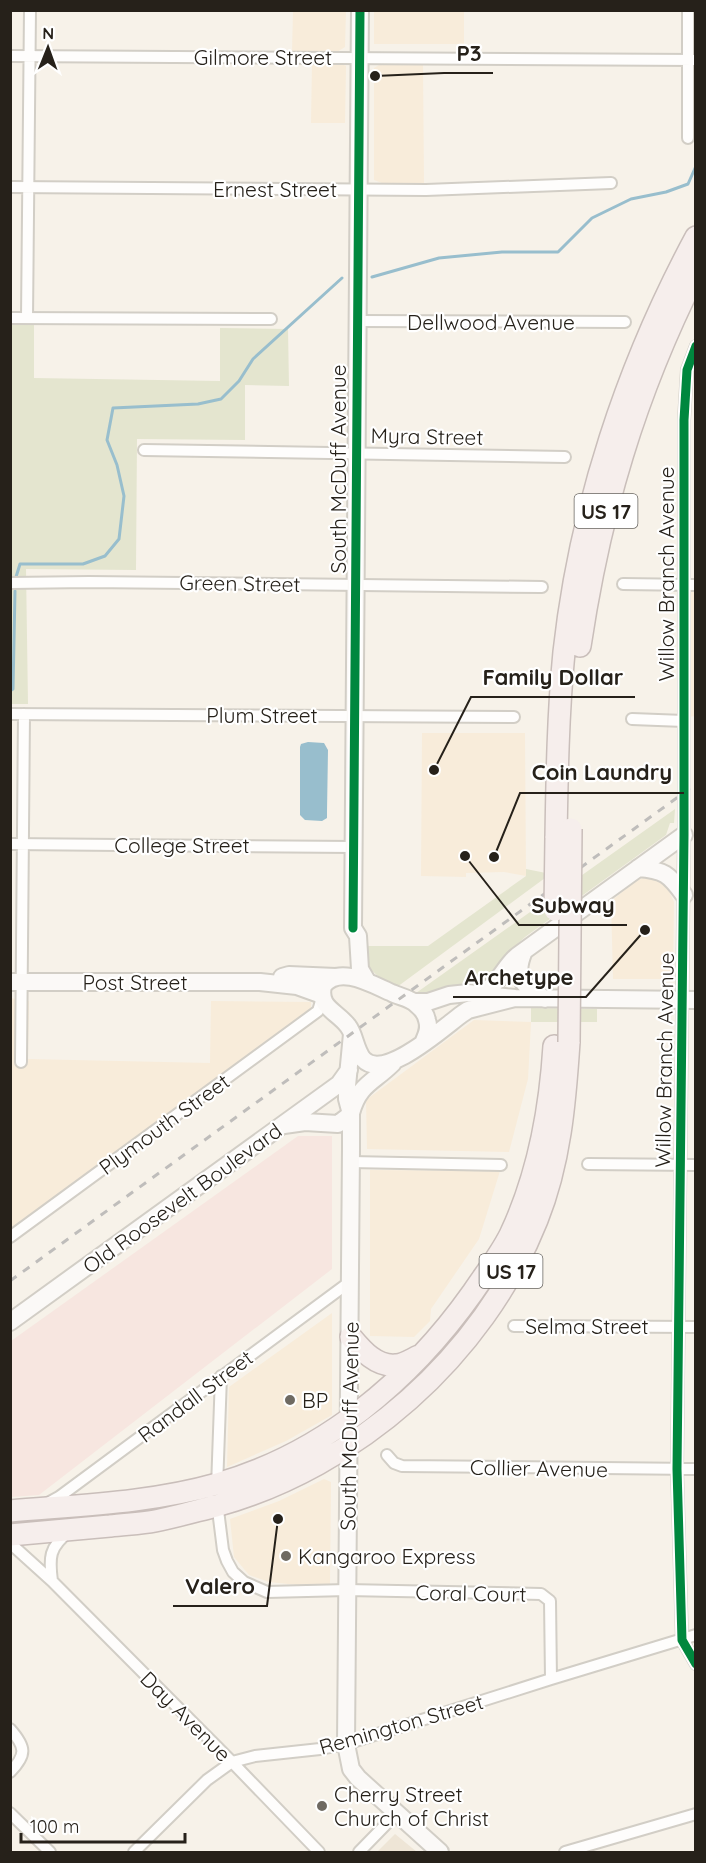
<svg xmlns="http://www.w3.org/2000/svg" width="706" height="1863" viewBox="0 0 706 1863" font-family="Quicksand,sans-serif">
<rect width="100%" height="100%" fill="#f7f2e9"/>
<path fill="#f8ecda" d="M293 11H346L345 47 337 52 292 51Z
M374 11H464V44H374Z
M312 63 342 64 346 66 345 123H311Z
M379 65H423L424 184 382 183 374 180V68Z
M690 589H695V716L688 717Z
M422 733H525L526 876 504 872 466 873V877L421 876Z
M645 877 655 878 667 887 674 902 673 979H613L611 901 636 881Z
M10 998 29 1001 28 1059 210 1063 211 1001 311 1002V1009L11 1228Z
M474 1020 531 1022 528 1079 509 1152 367 1149 366 1100Z
M370 1170 500 1171 479 1239 431 1309 430 1321 414 1337 370 1336Z
M332 1313V1415L286 1441 227 1467 229 1387Z
M324 1479 331 1482 330 1584 298 1585 269 1582 249 1575 234 1557 230 1519 279 1501Z"/>
<path fill="#f7e6e0" d="M298 1136H332V1269L39 1495 11 1497V1341Z"/>
<path fill="#eee5d6" d="M395 1834 417 1852H377Z"/>
<path fill="#e4e5cf" d="M11 325H34V378L220 381V328L288 329 289 386 245 385V440L137 439 136 570 26 569 28 704H11Z
M675 809 674 823H670L666 835 525 937 507 954 494 976 479 985 455 986 429 993H416Z
M526 869 546 873 545 878 397 987 380 978 368 967 367 946H428L526 876Z
M531 1008 597 1009V1022H531Z"/>
<path fill="#98becd" d="M308 742 324 743 328 750 327 812V818L322 821 305 820 300 815V747L301 744Z"/>
<g fill="none" stroke-linecap="round" stroke-linejoin="round">
<path stroke="#98becd" stroke-width="3" d="M372 277 439 258 502 252H558L592 218 631 199 666 192 688 184 696 166
M16 577 20 564H83L105 556 119 539 124 496 117 465 107 440 113 408 198 404 221 399 239 381 253 359 342 278
M10 691 13 689 15 591"/>
<g stroke="#d2cec6" stroke-width="14">
<path id="street" d="M10 56 696 60
M688 138V10
M10 187 426 190 611 183
M10 318 271 319
M27 318 30 10
M357 321 625 322
M696 346 687 370 684 420V835L677 1469 682 1640 696 1664
M144 450 565 457
M10 583 89 582 542 587
M623 584 696 585
M10 714 514 717
M632 719 684 721
M10 844 353 847
M21 1062 24 714
M351 1162 501 1165
M588 1164 696 1165
M10 1237 318 1011 322 998
M514 1326 696 1327
M387 1455 394 1463 402 1466 696 1469
M217 1487 221 1376
M217 1502 223 1550 227 1561 233 1572 244 1582 267 1592 347 1590 541 1594 550 1601 551 1679
M46 1504 59 1497 351 1281
M10 1543 52 1581 232 1762 319 1852
M52 1581C49 1558 49 1547 69 1532
M10 1729C26 1747 27 1755 10 1772
M10 1813 50 1852
M134 1852 207 1780 232 1762 255 1756 320 1749 346 1744 551 1679 696 1635
M359 1852 396 1814
M565 1852 696 1814"/>
</g>
<g stroke="#d2cec6" stroke-width="20">
<path id="secondary" d="M360 10 353 928 358 936 360 969 367 981
M638 868C664 870 669 874 684 895
M524 951C512 979 524 985 545 999
M282 977 289 975 336 977
M10 982H260L297 986 322 995
M481 993C499 985 503 968 517 956L684 835
M414 1002H428L449 995 468 993 515 998 696 1000
M352 1034 347 1086V1099L351 1114V1149L346 1744 351 1769 358 1778 440 1852
M423 1043C426 1036 430 1029 427 1020 426 1015 422 1009 417 1005 411 998 400 997 392 993 373 985 339 964 323 986 318 1008 337 1011 348 1026 355 1035 355 1049 363 1059 384 1082 444 1027 462 1014L468 1010 515 998
M351 1113C359 1084 373 1083 393 1063
M284 1125 305 1122 338 1124 351 1114
M10 1322 339 1084 349 1070"/>
</g>
<g stroke="#c9beba" stroke-width="24">
<path id="highway" d="M580 646C600 512 635 394 696 273
M556 838C557 776 558 714 564 652 580 507 627 365 696 237
M351 1337C362 1350 376 1367 396 1365 403 1365 412 1359 419 1356
M10 1511C79 1505 150 1503 217 1484 323 1454 410 1381 473 1292 485 1274 500 1255 510 1235 538 1176 550 1111 554 1046
M10 1535C44 1532 77 1529 110 1526 125 1524 140 1524 155 1521 175 1517 196 1511 216 1506 357 1467 483 1356 537 1220 560 1163 565 1103 569 1042"/>
</g>
<use href="#street" stroke="#fefdfc" stroke-width="10"/>
<use href="#secondary" stroke="#fbf9f7" stroke-width="16"/>
<use href="#highway" stroke="#f6eeec" stroke-width="21"/>
<path stroke="#bfbdbb" stroke-width="3" stroke-dasharray="8 8" stroke-linecap="butt" d="M10 1281 696 784"/>
<g stroke="#c9beba" stroke-width="24" stroke-linecap="butt">
<path id="highway-bridge" d="M555 910 556 838
M569 1042 571 829"/>
</g>
<use href="#highway-bridge" stroke="#f6eeec" stroke-width="21"/>
<g stroke="#fff" stroke-width="13">
<path id="cycleway" d="M696 346 687 370 684 420V835L677 1469 682 1640 696 1664
M353 928 360 10"/>
</g>
<use href="#cycleway" stroke="#00873e" stroke-width="9"/>
</g>
<g fill="#6f6a62" stroke="#fff" stroke-width="2">
<circle cx="290" cy="1400" r="6"/>
<circle cx="286" cy="1556" r="6"/>
<circle cx="322" cy="1806" r="6"/>
</g>
<g text-anchor="middle" dominant-baseline="central" stroke-width="4.5" stroke-linejoin="round" paint-order="stroke">
<g fill="#fff" stroke="#67645f" stroke-width="1.5">
<rect x="574.5" y="494" width="63" height="34" rx="4.5"/>
<rect x="479.5" y="1254" width="63" height="34" rx="4.5"/>
</g>
<g font-size="20" font-weight="bold" fill="#26211a">
<text x="606" y="511">US 17</text>
<text x="511" y="1271">US 17</text>
</g>
<g font-size="21" fill="#26211a" stroke="#fff">
<text x="263" y="57">Gilmore Street</text>
<text x="275" y="189">Ernest Street</text>
<text x="491" y="322">Dellwood Avenue</text>
<text transform="translate(427 436) rotate(1)">Myra Street</text>
<text transform="translate(338 469) rotate(-90)">South McDuff Avenue</text>
<text transform="translate(666 574) rotate(-90)">Willow Branch Avenue</text>
<text transform="translate(240 583) rotate(1)">Green Street</text>
<text x="262" y="715">Plum Street</text>
<text x="182" y="845">College Street</text>
<text x="135" y="982">Post Street</text>
<text transform="translate(664 1060) rotate(-89)">Willow Branch Avenue</text>
<text transform="translate(164 1124) rotate(-36)">Plymouth Street</text>
<text transform="translate(182 1198) rotate(-36)">Old Roosevelt Boulevard</text>
<text x="587" y="1326">Selma Street</text>
<text transform="translate(195 1396) rotate(-37)">Randall Street</text>
<text transform="translate(349 1426) rotate(-89)">South McDuff Avenue</text>
<text transform="translate(539 1468) rotate(1)">Collier Avenue</text>
<text transform="translate(471 1593) rotate(1)">Coral Court</text>
<text transform="translate(186 1716) rotate(45)">Day Avenue</text>
<text transform="translate(401 1724) rotate(-16)">Remington Street</text>
</g>
<g font-size="21" fill="#26211a" stroke="#fff" text-anchor="start">
<text x="302" y="1400">BP</text>
<text x="298" y="1556">Kangaroo Express</text>
<text x="334" y="1794">Cherry Street<tspan x="334" dy="24">Church of Christ</tspan></text>
</g>
</g>
<path fill="none" stroke="#26211a" stroke-width="2" d="M375 76L444 73H493M434 770L471 697H635M494 857L520 793H684M465 856L519 925H627M645 930L586 997H453M278 1519L267 1606H173"/>
<g fill="#26211a" stroke="#fff" stroke-width="2">
<circle cx="375" cy="76" r="6"/>
<circle cx="434" cy="770" r="6"/>
<circle cx="494" cy="857" r="6"/>
<circle cx="465" cy="856" r="6"/>
<circle cx="645" cy="930" r="6"/>
<circle cx="278" cy="1519" r="6"/>
</g>
<g font-size="22" text-anchor="middle" font-weight="bold" fill="#26211a" stroke="#fff" stroke-width="4.5" stroke-linejoin="round" paint-order="stroke">
<text x="469" y="61">P3</text>
<text x="553" y="685">Family Dollar</text>
<text x="602" y="780">Coin Laundry</text>
<text x="573" y="913">Subway</text>
<text x="519" y="985">Archetype</text>
<text x="220" y="1594">Valero</text>
</g>
<rect width="706" height="1863" fill="none" stroke="#26211a" stroke-width="24"/>
<g transform="translate(48 48) rotate(1)" stroke="#ffffff" stroke-width="4.5" paint-order="stroke">
<path d="M0-4.5L10 22L0 15L-10 22Z" fill="#26211a"/>
<text y="-9" font-size="16" font-weight="bold" text-anchor="middle" fill="#26211a">N</text>
</g>
<path d="M21 1833v9h164v-9" fill="none" stroke="#26211a" stroke-width="3"/>
<text x="30" y="1833" font-size="18" fill="#26211a" stroke="#ffffff" stroke-width="4.5" paint-order="stroke">100 m</text>
</svg>
